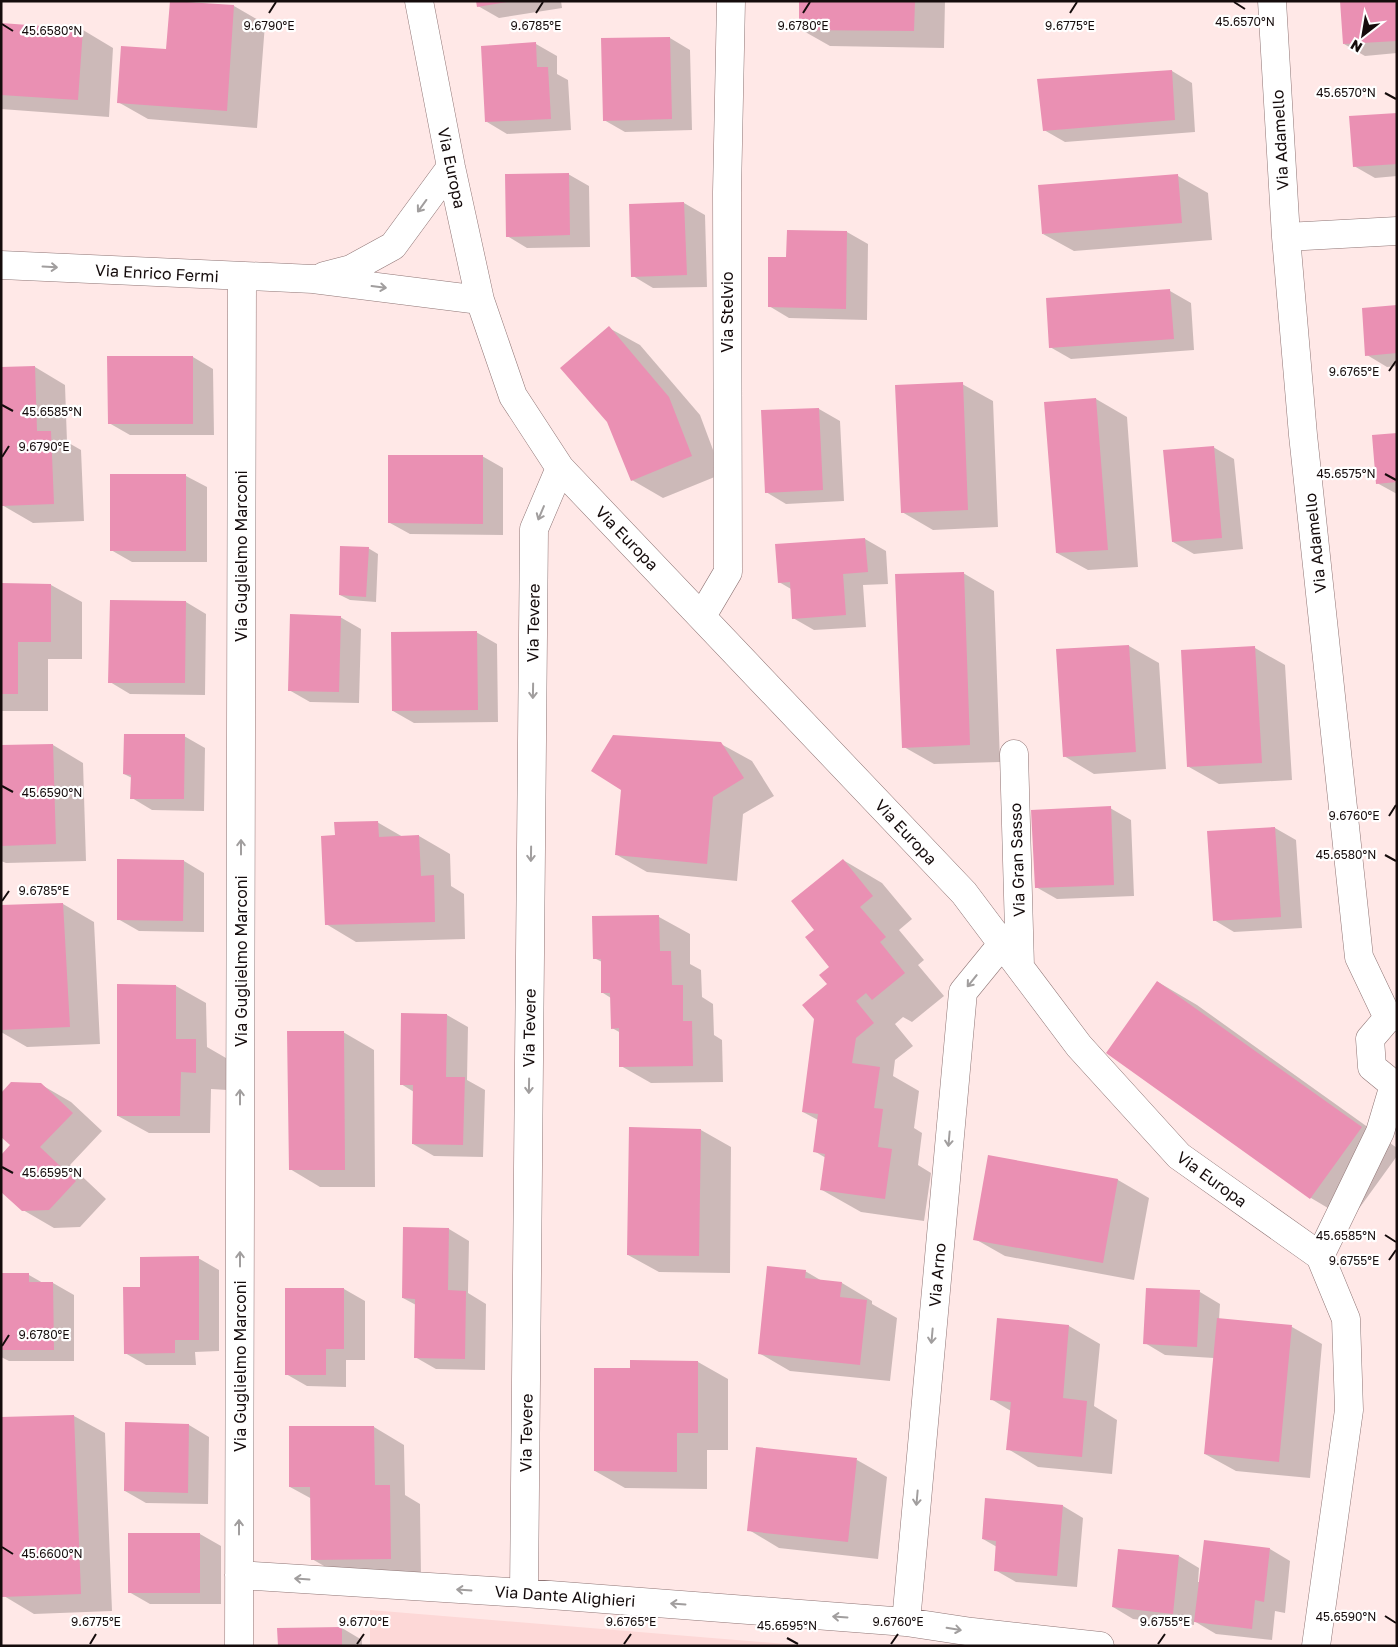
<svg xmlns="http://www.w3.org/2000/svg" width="1398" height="1647" viewBox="0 0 1398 1647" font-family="'Golos Text',sans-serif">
<rect width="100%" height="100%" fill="#ffe8e7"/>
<path fill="#fdd8d7" d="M370 1610 810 1646H370Z"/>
<path fill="#0003" d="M171 1 234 6 265 24 257 128 148 119 118 102 167 51Z
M478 1H561L562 8 499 18 478 6Z
M800 1H945L944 48 830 46 800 29Z
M1397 1V53L1365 56 1344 44Z
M1 24 83 30 113 48 109 117 1 109Z
M670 38 690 50 692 130 625 132 604 120Z
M536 44 557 56V74L568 80 571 130 507 134 487 122Z
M1172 71 1192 83 1195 132 1065 142 1044 130Z
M1397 114V176L1375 178 1354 166Z
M568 174 589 186 590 247 527 248 507 236Z
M1178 176 1208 193 1212 240 1074 251 1043 234Z
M684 203 705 215 707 287 653 288 633 276Z
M788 232H847L868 244 867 320 789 318 769 306 787 259Z
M1170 291 1191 303 1194 350 1071 359 1050 347Z
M1397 306V366L1387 367 1367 355Z
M609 328 640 345 700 415 722 474 663 498 632 480Z
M193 357 213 369 214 435H130L109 423Z
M35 367 65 385 67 442 81 450 84 521 33 523 2 505Z
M962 384 993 401 998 527 933 530 902 512Z
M1096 399 1127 417 1138 567 1088 570 1057 553Z
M819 409 840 421 844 501 786 504 766 492 762 411Z
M1397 434V494L1377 483Z
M1213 447 1234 459 1243 549 1194 554 1173 542Z
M482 456 503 468V535L410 534 390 523Z
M111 475 186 476 207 487V562H132L111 550Z
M865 539 886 551 888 584 863 585 866 627 814 630 793 618 791 589 779 582 777 545Z
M368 548 378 554 376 602 350 600 340 595Z
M963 573 994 591 1000 762 934 764 904 747Z
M1 584 51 585 82 602V659H48V711H1Z
M186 602 206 614 205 695 130 694 110 682Z
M340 617 361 629 359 703 310 702 289 690Z
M476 632 497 644 498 722 414 723 393 711Z
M1129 646 1159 663 1166 769 1094 774 1064 756Z
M1255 648 1285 665 1292 780 1219 784 1189 767Z
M184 736 205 748 204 811 152 810 132 798V778L124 774Z
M721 744 752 761 774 796 743 814 737 881 647 872 617 855Z
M53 745 83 763 86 861 6 863 1 861V747Z
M1110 808 1131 820 1134 896 1057 899 1036 887Z
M377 822 403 837 419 836 450 854 451 886 464 894 465 939 356 942 326 924 336 836Z
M1275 828 1296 840 1302 928 1234 932 1214 920 1208 833Z
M843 860 882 883 912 919 899 930 924 960 918 965 944 996 912 1022 903 1017 895 1024 913 1046 895 1060 893 1076 919 1091 914 1128 922 1133 918 1165 931 1173 924 1221 861 1212 822 1190 826 1158 814 1151 818 1120 803 1112 829 985 831 967 816 930Z
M184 861 204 873V932L139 931 118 919Z
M63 904 94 922 100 1044 27 1047 1 1032V907Z
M594 917H659L690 934V964L701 970 702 997 713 1004 714 1035 722 1040 723 1082 651 1083 621 1066V1033L612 1028 611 998 603 993 602 962 594 958Z
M1158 982 1197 1005 1397 1148V1156L1350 1221 1311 1198 1108 1053Z
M176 986 206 1003 207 1047 226 1058 227 1090 211 1089 210 1133H149L118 1116Z
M403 1015H447L468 1027 467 1080 485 1090 483 1157 434 1156 413 1144 414 1092 401 1084Z
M343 1032 374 1050 375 1187H320L290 1169Z
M40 1084 71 1102 102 1131 70 1165 106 1199 80 1227 54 1228 23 1210 12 1145Z
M701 1130 731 1147 730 1273 659 1272 628 1255Z
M989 1157 1118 1180 1149 1198 1134 1280 1005 1256 975 1239Z
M449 1229 469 1241 468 1293 486 1304 485 1370 436 1369 415 1357 416 1305 403 1298Z
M198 1258 219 1270V1351L195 1352 196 1365H146L125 1353 141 1288Z
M805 1271 822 1281 842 1283 872 1301V1304L897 1318 890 1381 790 1371 759 1353Z
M1 1275H29L43 1283H53L74 1295V1361H9L1 1357Z
M344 1289 365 1301V1360H346V1387L307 1386 286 1374Z
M1200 1292 1220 1304 1219 1320 1292 1327 1322 1344 1310 1478 1236 1471 1205 1454 1214 1358 1165 1355 1145 1343Z
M998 1319 1069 1326 1100 1344 1094 1406 1117 1420 1112 1474 1038 1467 1008 1449 1011 1411 991 1399Z
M698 1362 728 1379V1450H707V1489L625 1488 595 1471 631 1370Z
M74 1416 105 1433 112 1611 34 1614 4 1596 1 1538V1418Z
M189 1425 209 1437 208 1504 146 1503 125 1491Z
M374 1427 404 1445 405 1495 420 1504 421 1576 343 1577 312 1559V1499L290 1487Z
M857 1460 887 1477 878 1559 779 1548 749 1530Z
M1063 1506 1083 1518 1077 1587 1016 1582 995 1570 997 1547 983 1539Z
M200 1534 221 1546V1604H150L129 1592Z
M1270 1549 1290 1561 1285 1613 1275 1611 1272 1640 1216 1634 1194 1621V1625L1133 1619 1113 1607 1179 1556 1199 1568 1198 1582H1201Z
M342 1628 362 1640V1646H279Z"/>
<path fill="#ea90b3" d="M170 1 234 5 227 111 117 103 121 46 166 49Z
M476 1H507V2L477 7Z
M799 1H915L914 31 799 30Z
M1340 1H1397V41L1343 44Z
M1 23 83 29 78 100 1 95Z
M670 37 672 119 603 121 601 38Z
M536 42 537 67H548L551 119 485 122 481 46Z
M1172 70 1175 120 1043 131 1037 79Z
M1397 113V164L1353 167 1349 116Z
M569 173 570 235 506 237 505 174Z
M1178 174 1182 223 1042 234 1038 185Z
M684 202 687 275 631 277 629 204Z
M787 230 847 231 846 309 768 307V257H786Z
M1170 289 1174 339 1049 348 1046 298Z
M1397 305V353L1365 356 1362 308Z
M609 326 669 397 692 456 631 481 607 422 560 368Z
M107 356H193V424H108Z
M35 366 37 431H51L54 504 1 506V367Z
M963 382 968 510 901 513 895 385Z
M1096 398 1108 550 1056 553 1044 402Z
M819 408 823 490 765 493 761 410Z
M1397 433V482L1376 484 1372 435Z
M1214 446 1222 538 1172 542 1163 450Z
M388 455H483V524L388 523Z
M110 474H186V551H110Z
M865 538 868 572 843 574 846 615 792 619 790 582 778 583 775 544Z
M340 546 369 547 366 597 339 595Z
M964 572 970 745 902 748 895 574Z
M1 583 51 584V642H18V694H1Z
M110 600 186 601 185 683H108Z
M290 614 341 616 339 692 288 691Z
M477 631 478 710 392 711 391 632Z
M1129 645 1136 752 1063 757 1056 649Z
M1255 646 1262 763 1187 767 1181 650Z
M124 734H185L184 799H130L131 775 123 774Z
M613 735 721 742 744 778 713 797 707 864 615 855 621 790 591 771Z
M53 744 56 844 1 846V745Z
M1111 806 1114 885 1035 888 1031 810Z
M378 821 379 837 419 835 421 876 434 875 435 922 325 925 321 836 335 835 334 822Z
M1275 827 1281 917 1213 921 1207 831Z
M117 859 184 860 183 921 117 920Z
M843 859 873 896 860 907 886 937 880 942 905 973 872 1000 866 993 856 1001 874 1023 856 1038 852 1063 880 1067 874 1108 883 1109 878 1147 892 1149 885 1199 820 1190 825 1154 813 1152 818 1114 802 1112 814 1019 802 1005 827 984 819 975 829 967 805 937 814 930 791 901Z
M63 903 70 1027 1 1030V905Z
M659 915 660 951H671L672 985H683V1021H692L693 1066 619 1067V1028L611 1029 610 993H601V959H593L592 916Z
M1157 981 1362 1127 1310 1199 1106 1053Z
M117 984 176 985V1039H196V1073L181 1072 180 1116H117Z
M401 1013 447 1014 446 1077H465L463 1145 412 1144 413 1085H400Z
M287 1031H344L345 1170H289Z
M11 1082 41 1083 73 1113 40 1147 76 1181 49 1210 22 1211 1 1192V1155L10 1145 1 1137V1093Z
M629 1127 701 1129 699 1256 627 1255Z
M988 1155 1118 1179 1103 1263 973 1240Z
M403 1227 449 1228 448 1290 466 1291 465 1359 414 1358 415 1299 402 1298Z
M199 1256V1340H175V1353L124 1354 123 1287H140V1257Z
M767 1266 806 1270 805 1278 842 1282 840 1297 867 1300 860 1365 758 1354Z
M1 1273H29V1282H53L54 1350H1Z
M285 1288H344V1349H326V1375H285Z
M1146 1288 1200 1290 1197 1347 1143 1344Z
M997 1318 1069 1325 1063 1398 1087 1401 1082 1457 1006 1450 1011 1402 990 1400Z
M1217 1318 1292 1325 1279 1462 1204 1454Z
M630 1360 698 1361V1433H677V1472L594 1471V1368H630Z
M74 1415 81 1594 2 1597 1 1417Z
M125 1422 189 1424 188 1493 124 1491Z
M289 1426H374L375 1485H390L391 1559 311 1560 310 1487H289Z
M756 1447 857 1458 848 1542 747 1531Z
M985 1498 1063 1505 1057 1576 994 1571 996 1541 982 1539Z
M128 1533H200V1593H128Z
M1204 1540 1270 1548 1264 1602 1255 1600 1252 1629 1194 1622Z
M1118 1549 1179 1555 1173 1614 1112 1607Z
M342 1627V1646H278L277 1628Z"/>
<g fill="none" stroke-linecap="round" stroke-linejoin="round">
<g stroke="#8f7575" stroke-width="29">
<path id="street" d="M419 1 451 167 480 300 513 396 560 468 964 893 1079 1046 1179 1156 1320 1256 1346 1319 1349 1410 1316 1646
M1272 1 1286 237 1303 435 1359 957 1388 1018
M1286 237 1397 231
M1 265 313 279 480 300
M324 276 351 269 393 246 451 167
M702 616 728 572 727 192 731 1
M1014 754 1020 966
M1397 1017 1388 1018 1370 1039 1372 1067 1394 1085H1397
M1320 1256 1380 1132 1394 1085
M239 1575 524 1593 906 1622 972 1632 1100 1646
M524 1593 534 529 560 468
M906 1622 963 992 1003 943
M239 1646 242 277"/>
</g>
<use href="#street" stroke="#fff" stroke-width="28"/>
</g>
<defs><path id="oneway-shaft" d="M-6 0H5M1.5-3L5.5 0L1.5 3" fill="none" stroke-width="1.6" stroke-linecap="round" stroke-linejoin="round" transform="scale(1.25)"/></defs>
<g stroke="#a19e9e">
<use href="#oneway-shaft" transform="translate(422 206) rotate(126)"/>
<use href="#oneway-shaft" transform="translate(50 267) rotate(3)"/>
<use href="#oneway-shaft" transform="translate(379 287) rotate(7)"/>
<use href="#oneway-shaft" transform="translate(541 513) rotate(113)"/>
<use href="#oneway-shaft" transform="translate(533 691) rotate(91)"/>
<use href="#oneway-shaft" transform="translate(241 847) rotate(-90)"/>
<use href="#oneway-shaft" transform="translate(531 854) rotate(91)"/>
<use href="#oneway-shaft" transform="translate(972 981) rotate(129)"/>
<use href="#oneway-shaft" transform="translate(529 1086) rotate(91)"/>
<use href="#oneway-shaft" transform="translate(240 1097) rotate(-90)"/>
<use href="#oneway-shaft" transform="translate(949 1139) rotate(95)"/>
<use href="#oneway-shaft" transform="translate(240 1259) rotate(-90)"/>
<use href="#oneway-shaft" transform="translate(932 1336) rotate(95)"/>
<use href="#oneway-shaft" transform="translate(917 1498) rotate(95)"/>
<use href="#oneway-shaft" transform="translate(239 1527) rotate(-90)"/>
<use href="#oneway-shaft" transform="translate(302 1579) rotate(-176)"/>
<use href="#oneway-shaft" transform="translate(464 1590) rotate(-176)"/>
<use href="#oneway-shaft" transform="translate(678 1604) rotate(-176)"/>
<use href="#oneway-shaft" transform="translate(840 1617) rotate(-176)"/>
<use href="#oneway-shaft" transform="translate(954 1629) rotate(9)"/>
</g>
<path fill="none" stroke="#150c0c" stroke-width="2" d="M1234 2 1245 9M269 13 276 2M536 13 543 2M803 13 810 2M1070 13 1077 2M2 24 13 31M1385 93 1396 99M1389 371 1396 361M2 405 13 411M2 457 9 446M1385 474 1396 480M2 786 13 792M1389 816 1396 805M1385 855 1396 861M2 901 9 891M2 1167 13 1173M1385 1235 1396 1242M1389 1260 1396 1250M2 1346 9 1335M2 1547 13 1554M1385 1616 1396 1623M787 1638 798 1644M90 1644 96 1634M357 1644 364 1634M624 1644 631 1634M891 1644 898 1634M1158 1644 1165 1634"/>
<g text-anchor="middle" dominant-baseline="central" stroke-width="4.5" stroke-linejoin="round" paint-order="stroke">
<g font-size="16" fill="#150c0c" stroke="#fff">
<text transform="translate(1280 140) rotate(-93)">Via Adamello</text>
<text transform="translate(452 168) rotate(78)">Via Europa</text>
<text transform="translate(157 273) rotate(3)">Via Enrico Fermi</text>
<text transform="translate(727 312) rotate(-90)">Via Stelvio</text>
<text transform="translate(627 538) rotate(46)">Via Europa</text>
<text transform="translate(1315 543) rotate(-96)">Via Adamello</text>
<text transform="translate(241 556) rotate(-90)">Via Guglielmo Marconi</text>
<text transform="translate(533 623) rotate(-89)">Via Tevere</text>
<text transform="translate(906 832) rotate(47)">Via Europa</text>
<text transform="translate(1017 860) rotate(-92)">Via Gran Sasso</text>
<text transform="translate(241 961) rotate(-90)">Via Guglielmo Marconi</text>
<text transform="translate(529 1028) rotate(-89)">Via Tevere</text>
<text transform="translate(1212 1179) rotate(36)">Via Europa</text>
<text transform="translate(937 1275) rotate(-85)">Via Arno</text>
<text transform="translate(240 1366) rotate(-90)">Via Guglielmo Marconi</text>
<text transform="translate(526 1433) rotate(-89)">Via Tevere</text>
<text transform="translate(565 1596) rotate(4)">Via Dante Alighieri</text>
</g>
</g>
<g font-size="12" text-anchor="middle" fill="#150c0c" stroke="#fff" stroke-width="4.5" stroke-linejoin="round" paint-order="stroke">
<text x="1245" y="26">45.6570°N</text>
<text x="536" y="30">9.6785°E</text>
<text x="269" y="30">9.6790°E</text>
<text x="803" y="30">9.6780°E</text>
<text x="1070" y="30">9.6775°E</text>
<text x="52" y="35">45.6580°N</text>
<text x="1346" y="97">45.6570°N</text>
<text x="1354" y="376">9.6765°E</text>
<text x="52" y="416">45.6585°N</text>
<text x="44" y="451">9.6790°E</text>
<text x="1346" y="478">45.6575°N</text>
<text x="52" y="797">45.6590°N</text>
<text x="1354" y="820">9.6760°E</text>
<text x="1346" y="859">45.6580°N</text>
<text x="44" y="895">9.6785°E</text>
<text x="52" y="1177">45.6595°N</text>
<text x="1346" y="1240">45.6585°N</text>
<text x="1354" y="1265">9.6755°E</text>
<text x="44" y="1339">9.6780°E</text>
<text x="52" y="1558">45.6600°N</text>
<text x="1346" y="1621">45.6590°N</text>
<text x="96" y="1626">9.6775°E</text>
<text x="364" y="1626">9.6770°E</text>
<text x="631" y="1626">9.6765°E</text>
<text x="898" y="1626">9.6760°E</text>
<text x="1165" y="1626">9.6755°E</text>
<text x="787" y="1630">45.6595°N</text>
</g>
<rect width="1398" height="1647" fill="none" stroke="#150c0c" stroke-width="5"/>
<g transform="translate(1363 35) rotate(211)" stroke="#ffffff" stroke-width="4" paint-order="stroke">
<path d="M0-4L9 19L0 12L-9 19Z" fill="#150c0c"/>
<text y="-8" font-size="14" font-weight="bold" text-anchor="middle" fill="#150c0c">N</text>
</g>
</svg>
